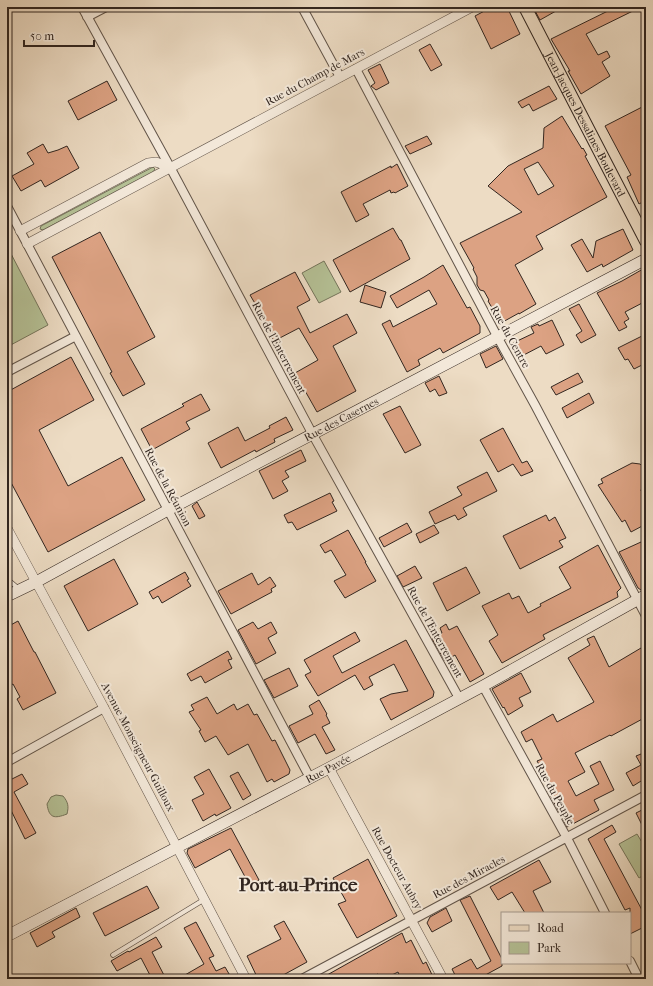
<svg xmlns="http://www.w3.org/2000/svg" width="653" height="986" viewBox="0 0 653 986" font-family="'IM FELL French Canon',serif">
<rect width="100%" height="100%" fill="#eddcc4"/>
<filter id="stains"><feTurbulence type="fractalNoise" baseFrequency=".005" numOctaves="4"/><feColorMatrix values="0 0 0 0 .2 0 0 0 0 .09 0 0 0 0 .02 0 0 0 .5 -.17"/></filter>
<radialGradient id="worn" r=".72"><stop offset=".6" stop-color="#630" stop-opacity="0"/><stop offset="1" stop-color="#630" stop-opacity=".3"/></radialGradient>
<path fill="#b5c196" stroke="#74745b" d="M153 167 155 169 153 172 43 230 40 229 41 226Z
M7 246 48 325 7 347Z
M324 261 341 292 319 303 302 273Z
M56 795 63 796C68 802 69 806 67 814 54 819 49 818 47 804L51 797Z
M637 834 646 849V874L639 878 619 844Z"/>
<path fill="#dca283" stroke="#322620" fill-rule="evenodd" d="M492 7H507L520 34 491 49 475 16Z
M533 7H563L540 20Z
M616 7H641L586 34 598 55 607 51 610 57 602 62 610 76 581 94 568 71H570L551 39Z
M430 44 442 65 431 71 419 50Z
M380 64 389 83 376 90 371 86 375 83 368 70Z
M107 81 117 100 78 120 68 101Z
M549 86 557 99 533 111 529 104 522 108 518 102Z
M646 105V200L639 204 627 177 631 175 605 126Z
M562 116 582 149 583 148 587 155 585 156 607 197 536 236 543 249 515 265 536 304 519 314V313L501 323 488 301 489 300 484 291 480 290 477 285V277L473 269 474 268 460 243 522 212 488 186 508 166 543 148 544 128ZM538 162 554 186 538 195 524 169Z
M427 136 432 144 410 154 405 146Z
M43 144 48 153 58 150 67 146 79 168 45 187 41 180 21 191 12 176 34 164 27 153Z
M397 164 408 186 395 193 394 192 391 193 390 190 363 204 369 215 356 222 341 192 391 166V168Z
M393 228 400 240H401L410 259 350 292 333 260Z
M623 229 633 250 603 267 602 264 587 272 571 245 582 239 593 258 596 241Z
M100 232 155 337 127 352 145 384 123 396 110 373 112 372 52 257Z
M443 265 467 308 470 307 480 326V333L443 353 440 348 418 360 420 365 407 372 382 324 390 320 393 327 437 304 429 290 397 308 390 296 424 277Z
M643 269 646 276V301L625 312 629 319 624 322 627 327 619 331 597 293 622 281Z
M295 272 310 300 297 307 310 333 347 314 357 333 333 346 356 391 317 412 295 373 318 360 299 328 274 341 263 324 266 322 250 295Z
M365 285 386 292 381 308 360 302Z
M579 304 596 335 581 343 576 335 582 331 569 309Z
M552 320 564 345 546 354 541 346 520 357 513 343 534 333 531 327 538 324 539 326Z
M646 334V363L634 369 628 359 625 360 618 348Z
M496 346 503 359 486 368 480 354Z
M71 357 94 400 39 430 68 486 122 457 145 500 48 552 7 475V392Z
M578 373 583 382 556 395 551 387Z
M439 376 447 393 439 396 435 389 430 392 425 383Z
M589 393 594 403 567 418 562 408Z
M201 394 210 410 186 422 190 429 152 450 141 429 184 406 182 404Z
M400 406 421 445 405 453 383 414Z
M286 417 293 430 274 439 275 442 256 452 255 450 221 468 208 443 238 427 245 441 270 428 269 426Z
M503 428 522 463 527 461 533 471 521 476 513 464 498 472 480 440Z
M301 450 306 461 285 471 289 477 282 481 288 491 273 499 259 471Z
M632 463 640 464 643 467 645 472 641 491 646 488V510L642 512 646 520V524L631 532 625 520 622 522 598 485 603 483 601 479Z
M487 472 497 491 463 508 467 515 458 520 455 515 435 524 429 512 462 495 457 487Z
M330 493 334 501 332 502 337 511 297 530 292 522 288 523 284 515Z
M197 502 205 516 199 519 192 506Z
M546 515 549 521 555 517 566 538 559 541 563 547 520 569 503 536Z
M407 523 412 532 384 547 379 538Z
M434 525 439 533 420 543 416 534Z
M348 530 366 562H365L376 581 345 598 334 581 346 575 331 550 325 553 320 545Z
M641 542 646 551V587L641 590 638 588 619 552Z
M598 545 621 588 617 592 618 597 543 635 545 639 502 663 489 641 498 635 482 606 509 593 512 599 519 596 528 613 541 606 540 604 571 588 559 567Z
M114 559 138 604 88 631 64 586Z
M415 566 422 578 403 587 397 576Z
M466 567 480 593 447 611 433 583Z
M185 572 189 579 187 580 191 586 162 603 158 596 153 599 149 592Z
M252 573 258 585 270 577 276 586 271 589 272 592 231 614 218 591Z
M18 621 34 652H35L56 693 23 710 17 699 20 697 13 684 7 687V627Z
M253 622 258 629 271 622 277 633 268 638 276 653 256 664 238 630Z
M446 624 449 630 457 626 484 674 470 682 455 655 445 661 432 639 442 633 440 628Z
M355 632 360 641 333 656 342 673 406 640 434 692 433 697 391 720 380 699 391 694 408 691 394 664 369 677 373 685 364 690 355 675 318 696 305 675 311 672 304 660Z
M594 636 609 667 641 648 646 657V717L611 736 610 735 575 753 585 772 568 781 576 796 599 784 590 766 600 761 614 790 594 800 599 810 567 827 548 791 550 789 543 776 545 775 537 761 542 759 532 739 526 742 521 732 553 714 557 722 594 702 568 658 590 645 587 639Z
M228 651 232 659 228 660 232 668 205 683 201 676 191 681 187 674Z
M289 668 298 686 274 698 264 680Z
M521 673 531 692 519 698 523 706 508 715 504 707 503 708 492 689Z
M207 697 217 714 234 704 237 710 248 704 254 715 257 714 272 741 275 740 290 770 289 774 274 782 272 779 267 782 248 744 228 755 216 736 205 742 199 731 201 730 189 712 194 710 191 705Z
M319 700 327 714 326 715 330 723 322 727 335 750 326 754 315 734 298 743 289 726 313 714 309 706Z
M646 752V778L633 786 626 773 641 765 636 756Z
M209 769 231 808 216 816 215 814 203 821 192 800 204 794 194 777Z
M238 772 251 795 243 800 230 776Z
M22 774 28 784 14 792 36 833 25 839 7 802V778L8 781Z
M646 808V833L636 813Z
M612 825 616 832 604 839 642 910 646 908V926L630 934V908L625 910 588 839Z
M231 828 259 880 250 886 230 849 195 868 187 853 188 849Z
M368 859 397 916 357 938 338 904 346 901 333 878Z
M539 860 551 882 533 891 544 913H525L512 892 498 900 490 887Z
M147 886 159 908 105 936 93 913Z
M470 896 502 959V966L478 979H457L452 969 471 959 477 969 491 961 460 900Z
M76 908 80 917 52 932 55 937 37 947 30 933Z
M446 908 452 921 432 932 427 923 430 917Z
M284 921 307 962 276 979H258L247 956 281 939 274 926Z
M196 922 214 956 209 958 216 971 225 967 232 979H178L204 964 184 928Z
M402 933 406 943 411 940 423 964 426 962 434 979H401L398 972 384 979H382L378 974 366 979H320Z
M156 937 162 947 152 952 166 979H152L141 958 117 971 111 961 128 951 129 952Z"/>
<g fill="none" stroke-linecap="round" stroke-linejoin="round">
<g stroke="#615449" stroke-width="5.5">
<path id="service" d="M7 579 19 589
M113 955 205 899"/>
</g>
<g stroke="#615449" stroke-width="10">
<path id="minor" d="M82 7 170 167 313 435 459 698
M302 7 340 77
M87 17 106 7
M356 69 498 338 535 405 646 616
M7 206 310 778
M7 372 76 336
M483 686 567 838 605 913
M7 762 104 708
M630 961 639 979
M302 979C416 917 532 857 646 795"/>
</g>
<g stroke="#615449" stroke-width="10">
<path id="tertiary" d="M20 231 148 163 156 162 170 167
M27 244 472 7
M7 528 104 708 246 979
M329 768 443 979"/>
</g>
<g stroke="#322620" stroke-width="12">
<g id="secondary">
<path id="s1" d="M7 596 36 582 168 510 646 259"/>
<path id="s2" d="M7 936 329 768 483 686 646 595"/>
</g>
</g>
<g stroke="#322620" stroke-width="14">
<g id="primary">
<path id="s3" d="M525 7 646 241"/>
</g>
</g>
<path stroke="#322620" stroke-width="1.5" stroke-dasharray="1 2" stroke-linecap="butt" d="M7 253 11 251"/>
<use href="#service" stroke="#f3e8d9" stroke-width="4"/>
<use href="#minor" stroke="#f3e8d9" stroke-width="8"/>
<use href="#tertiary" stroke="#f3e8d9" stroke-width="9"/>
<use href="#secondary" stroke="#f3e8d9" stroke-width="11"/>
<use href="#primary" stroke="#eddcc4" stroke-width="12"/>
</g>
<g text-anchor="middle" dominant-baseline="central" stroke-width="4" stroke-linejoin="round" paint-order="stroke">
<g font-size="11" fill="#322620" stroke="#f3e8d9">
<text transform="translate(315 77) rotate(-28)">Rue du Champ de Mars</text>
<text stroke="none"><textPath href="#s3" startOffset="132">Jean-Jacques Dessalines Boulevard</textPath></text>
<text transform="translate(510 337) rotate(61)">Rue du Centre</text>
<text transform="translate(279 348) rotate(62)">Rue de l'Enterrement</text>
<text stroke="none"><textPath href="#s1" startOffset="378">Rue des Casernes</textPath></text>
<text transform="translate(168 487) rotate(62)">Rue de la Réunion</text>
<text transform="translate(435 632) rotate(61)">Rue de l'Enterrement</text>
<text transform="translate(138 747) rotate(62)">Avenue Monseigneur Guilloux</text>
<text stroke="none"><textPath href="#s2" startOffset="362">Rue Pavée</textPath></text>
<text transform="translate(555 794) rotate(61)">Rue du Peuple</text>
<text transform="translate(397 868) rotate(61)">Rue Docteur Aubry</text>
<text transform="translate(469 877) rotate(-28)">Rue des Miracles</text>
</g>
<g font-size="19" font-weight="bold" fill="#322620" stroke="#f3e8d9">
<text x="298" y="885">Port-au-Prince</text>
</g>
</g>
<rect width="653" height="986" fill="none" stroke="#eddcc4" stroke-width="24"/>
<rect x="8" y="8" width="637" height="970" fill="none" stroke="#322620" stroke-width="2"/>
<rect x="12" y="12" width="629" height="962" fill="none" stroke="#322620"/>
<rect x="501" y="912" width="130" height="52" fill="#f3e8d9" stroke="#a69a8f"/>
<rect x="509" y="925" width="20" height="6" fill="#eddcc4" stroke="#a69a8f"/>
<text x="537" y="932" font-size="12" fill="#322620">Road</text>
<rect x="509" y="942" width="20" height="12" fill="#b5c196" stroke="#a69a8f"/>
<text x="537" y="952" font-size="12" fill="#322620">Park</text>
<path d="M24 40v6h70v-6" fill="none" stroke="#322620" stroke-width="2"/>
<text x="30" y="40" font-size="12" fill="#322620" stroke="#f3e8d9" stroke-width="3" paint-order="stroke">50 m</text>
<rect width="100%" height="100%" filter="url(#stains)"/>
<rect width="100%" height="100%" fill="url(#worn)"/>
</svg>
